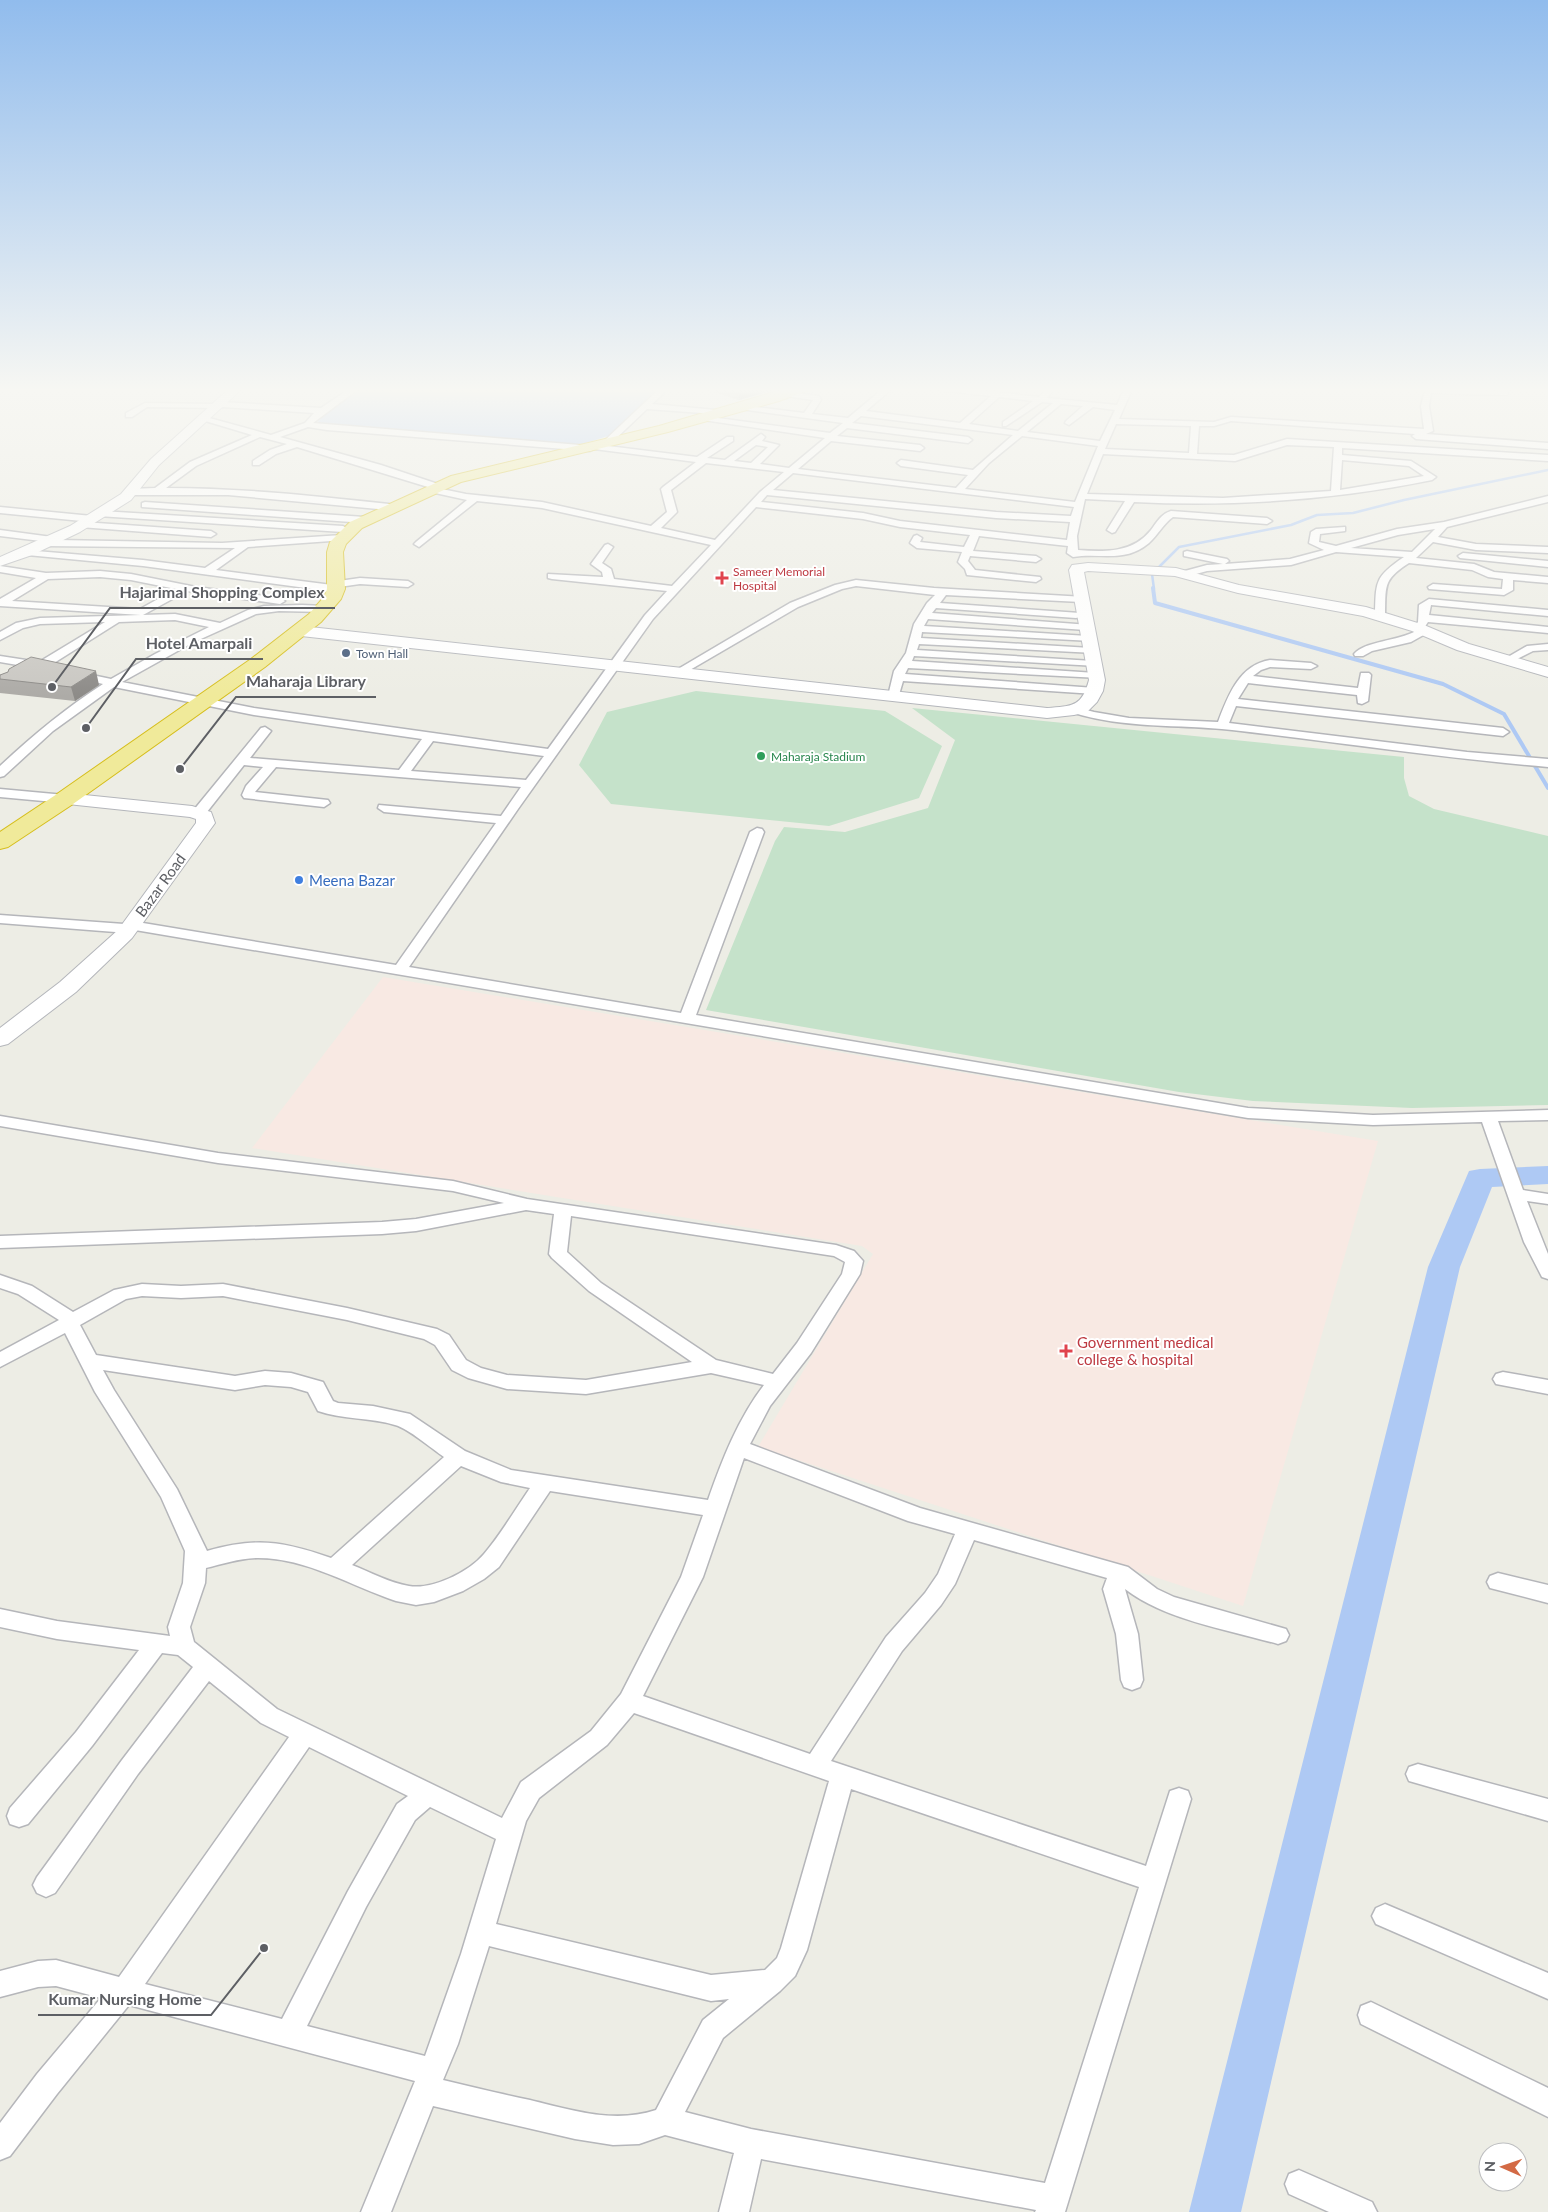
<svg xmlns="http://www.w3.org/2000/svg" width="1548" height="2212" viewBox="0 0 1548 2212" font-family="Lato,sans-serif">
<rect width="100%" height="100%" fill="#edede5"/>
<path fill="#f8e9e3" d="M383 977 1378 1141 1243 1606 758 1447 873 1254 862 1246 252 1148Z"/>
<path fill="#c5e2ca" d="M696 691 885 711 942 746 919 798 829 826 611 804 579 765 607 712Z
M912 708 1404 757V778L1409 796 1434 809 1548 836V1105L1412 1108 1253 1101 1179 1092 706 1010 775 841 784 827 845 832 928 808 955 740Z"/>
<path fill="#aec9f4" d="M363 387H655L657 392 611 435 583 444 325 427 317 423C321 416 354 393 363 387Z"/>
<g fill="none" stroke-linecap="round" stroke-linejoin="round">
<path stroke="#aec9f4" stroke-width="2.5" d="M1154 589 1152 574 1179 547 1291 525 1317 515 1353 513 1404 500 1548 470"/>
<path stroke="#aec9f4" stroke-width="4" d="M1153 588 1155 603 1443 684 1504 714 1548 788"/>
<path fill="#aec9f4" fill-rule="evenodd" d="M1548 1166V1184L1492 1187 1460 1267 1241 2212H1189L1428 1267 1469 1171 1480 1169Z"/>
<g stroke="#b5b6ba" stroke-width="3">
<path id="street" d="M352 387H361L313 423 592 446 603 445V442L657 391 656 387H664V393L652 404 716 410 720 412 716 414 647 409 608 446 697 457 727 437H733V441L707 458 725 460 761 434 765 437 762 441 779 445 760 464 789 468 825 438 703 420 699 418 703 416 830 433 843 423 740 409 736 407 740 405 804 413 813 400 786 396V392H789L819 396 821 400 812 414 848 418 885 387H894L866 411 960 423 991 396 929 389 925 387H951L1039 397 1048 387H1056L1047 398 1117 405 1125 387H1133L1119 419 1214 422 1231 417 1424 429 1421 406 1425 390 1433 388 1473 390 1474 387H1482L1480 390 1501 391 1502 387H1510L1507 395H1504L1431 393 1429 406 1433 431 1426 434 1548 443V449L1416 439 1412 436 1415 434 1231 421 1214 426H1199L1197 454 1234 455 1287 439 1548 455V461L1342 448V455L1411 461 1436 477 1432 480C1334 500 1234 507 1134 502L1115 532 1112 533 1107 530 1125 501 1085 499 1077 536 1078 550C1105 552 1133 553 1151 530 1157 522 1161 514 1171 511L1267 518 1272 521 1267 524 1173 517C1163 524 1158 535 1149 543 1124 564 1100 552 1073 557L1067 553 1068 546 979 536 973 551 1036 556 1041 559 1036 562 970 556 968 561 975 570 1040 577 1041 579 1036 582 967 575 965 569 958 562 962 552 917 548 910 543 914 536 917 535 922 538 920 542 964 547 970 535 900 527 863 519 756 507 653 619 518 809 409 967 681 1013 750 832 757 828 762 829 764 832 696 1015 1248 1108 1373 1115 1548 1110V1120L1498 1121 1523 1190 1548 1194V1204L1527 1201 1548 1254V1279L1542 1277 1524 1242 1482 1122 1373 1125 1248 1118 135 930 128 933 0 923V915L124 924 131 921 396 965 496 823 384 812 378 808 379 805 501 816 521 787 276 767 255 792 328 800 330 803 324 807 244 798 242 795 246 786 263 767 244 765 203 817H193L192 814 193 811 261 728 265 727 271 731 250 758 399 770 422 739 254 715 114 687 53 731 4 776 0 777V766C32 736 66 708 103 684L74 677 72 675 74 673 78 672 111 679 155 654 209 627 175 620 119 622 46 668 41 669 0 662V656L39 662 105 622 40 624 23 628 0 640V632L16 623 40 618 141 615 0 606V599L36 578 0 572V566L46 573 100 571 131 574 196 587 280 598 285 601 280 604 187 591 143 615 175 614 220 623 248 610 264 606 302 605 325 606 330 609 325 612 279 611 256 614 192 643 122 682 254 708 548 749 645 615 667 591 552 579 548 578V574L603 577 602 572 591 564 605 545 608 544 613 547 602 563 611 569 614 579 672 586 711 545 542 508 477 501 419 547 414 544 416 542 467 500 426 491 424 489 428 487 297 447 276 454 259 465H253V461L270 450 287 444 260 437 196 466 166 488C241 488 315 496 389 504L394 507 389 510 228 495H130L125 492 130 489 155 488 190 462 252 435 202 420V416L271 435 305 423 314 413 223 407 219 408 147 407 132 417H126V413L145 403 217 404 221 402 321 408ZM999 397 1033 401 1003 422V426H1006L1042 402 1053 403 1018 431 969 424ZM1061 404 1083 406 1066 421 1065 423 1069 425 1093 407 1115 410 1100 441 1027 432ZM861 416 1013 435 973 470 901 460 897 463 901 466 968 475 956 488 798 469 831 441 920 451 924 448 920 445 837 436 847 428 968 443 972 440 968 437 852 423ZM1116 424 1191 426 1189 453 1105 449ZM308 427 327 430 590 451 594 449 696 462 663 487 661 489 667 512 651 526 542 502 466 494 437 488 439 486 438 484 381 465 280 437ZM1022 436 1098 446 1075 502 965 489 989 463ZM756 445 768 447 751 463 734 461ZM1287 445 1334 447 1331 491 1223 498 1087 494 1103 454 1235 461ZM1342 460 1409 466 1424 476 1340 490ZM706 463 784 472 760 492 715 540 661 528 677 512 671 490ZM793 473 1074 507 1071 516 996 512 773 490ZM767 495 996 518 1070 522 1067 540 900 521 863 513 761 502ZM100 577 131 580 176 589 140 609 12 601 48 579ZM433 741 544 756 526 780 411 771Z
M1548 496V502L1447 527 1438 537 1476 544 1548 547V553L1476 550 1433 542 1416 558 1474 564 1494 572 1548 577V583L1513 580V590L1504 595 1429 589 1428 587 1433 584 1502 589 1503 579 1488 577 1472 570 1409 563C1382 580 1386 587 1385 616L1380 619 1375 616C1376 582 1374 577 1404 557L1336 552 1291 565 1207 571 1185 577 1180 574 1181 572 1207 565 1223 564 1184 556V552L1187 551 1227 559 1229 561 1225 564 1290 559 1324 550 1309 543 1311 532 1316 529 1345 527V531L1320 534 1319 542 1336 546 1397 529 1444 522ZM1435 529 1412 552 1351 548 1398 535Z
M145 502 365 517 370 520 365 523 142 507V503Z
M0 507 92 516 97 519 92 522 0 513Z
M101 511 343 526 348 529 343 532 98 516V512Z
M83 522 211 531 216 534 211 537 80 527V523Z
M0 530 52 537 57 540 222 543 342 535 345 536V540L248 547 216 570 332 585V582L360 578 408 581 413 584 408 587 360 584 339 587 341 589 336 592 143 566 27 555 24 554V550L143 560 205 568 235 548 45 546 42 545 41 541 0 536Z
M1463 553 1548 561V567L1460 558 1458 556Z
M856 580 934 588 1085 597 1086 599 1081 602 946 595 940 603 1080 613V617L1076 618 936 608 932 613 1090 625 1091 627 1086 630 928 619 924 626 1088 636 1093 639 1092 641 922 632 921 638 1091 648 1096 651 1095 653 919 644 917 650 1093 661 1097 662 1099 664 1097 666 914 656 912 661 1096 673 1102 676 1100 678 908 668 905 674 1095 688 1101 691 1095 694 903 681 898 698H890L888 696 894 671 906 653 914 624 927 603 935 595 856 586 842 589 798 607 683 674H675L673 672 790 603 835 585Z
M1429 599 1548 610V616L1431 605 1429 615 1548 627V633L1428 622 1424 628 1428 631 1427 633 1411 642 1372 651 1363 656H1355L1354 654C1365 641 1398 641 1416 631L1413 628 1418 622 1419 605Z
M1548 644V650L1533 651 1507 664 1501 661 1527 646Z
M1270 660 1311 663 1317 666 1311 669 1270 667 1261 670 1253 676 1358 688 1361 673H1369L1371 675 1368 701 1362 704 1358 703 1357 695 1248 683 1238 699 1503 728 1509 732 1503 736 1236 706 1229 723 1467 752 1548 759V767C1442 758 1337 742 1232 730 1178 724 1124 729 1071 712L1069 710 1075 707 1094 712 1129 718 1218 722C1228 696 1239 665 1270 660Z
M0 789 65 795 71 799 65 803 0 797Z
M0 1116 218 1153 453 1181 527 1199 836 1245 854 1251 863 1261 860 1274 811 1353 770 1406 750 1444 920 1508 1128 1567 1157 1589 1174 1597 1286 1629 1289 1635 1286 1641 1278 1644C1229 1630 1165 1620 1125 1589L1138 1634 1143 1680 1140 1687 1132 1690 1124 1687 1121 1680 1116 1634 1103 1589 1107 1578 974 1540 955 1584 941 1605 902 1651 831 1761 1146 1866 1170 1791 1179 1788 1188 1791 1191 1799 1065 2212H1035L1036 2210 761 2159 749 2212H719L734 2153 665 2135 639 2144 613 2145 575 2139 433 2106 391 2212H361L415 2081 129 2005 57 2094 10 2156 0 2160V2123L37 2074 101 1998 56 1986 38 1987 0 1997V1971L38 1961 56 1960 119 1977 289 1737 261 1723 209 1681 138 1774 55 1893 46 1897 37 1893 33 1885 37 1877 122 1760 193 1667 178 1655 162 1653 92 1746 28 1824 19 1827 10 1824 7 1816 10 1808 76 1732 139 1650 57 1639 0 1627V1609L57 1621 170 1636 168 1627 183 1583 185 1551 161 1497 95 1392 65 1333 0 1367V1352L59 1320 18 1294 0 1288V1275L32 1286 73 1312 114 1290 142 1284 181 1286 223 1284 347 1308 437 1329 449 1335 466 1360 481 1368 507 1375 586 1380 692 1362 589 1291 552 1258 549 1254 554 1214 526 1210 416 1231 382 1234 0 1248V1236L382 1222 416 1219 504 1203 453 1191 218 1163 0 1126ZM571 1216 834 1256 845 1262 842 1274 797 1343 773 1374 716 1360 601 1283 567 1252ZM142 1296 181 1298 223 1296 347 1320 424 1339 435 1345 452 1370 468 1378 507 1389 586 1394 711 1373 764 1385C738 1419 722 1460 708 1500L511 1470 465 1451 410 1414 373 1406 338 1403 333 1401 323 1382 291 1373 265 1371 235 1376 96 1355 80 1325 126 1299ZM103 1370 235 1390 265 1385 291 1387 308 1392 318 1411C343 1420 370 1417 395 1425 408 1428 432 1449 444 1457L331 1558C283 1541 256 1537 207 1551L177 1489 114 1390ZM744 1458 908 1521 955 1534 938 1574 925 1593 886 1637 810 1754 643 1696 703 1577ZM461 1466 501 1482 530 1488C515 1510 501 1534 484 1554 469 1572 432 1590 409 1586 390 1583 370 1572 352 1565ZM550 1491 703 1515 681 1577 621 1694 591 1731 521 1782 502 1818 277 1709 194 1642 190 1627 205 1583 206 1568C223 1564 240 1558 258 1558 307 1558 351 1586 396 1601L416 1605 434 1602 463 1591 484 1579 499 1567ZM634 1713 829 1781 781 1948 777 1958 765 1970 711 1975 496 1924 526 1821 539 1798 607 1745ZM309 1747 408 1796 397 1804 348 1891 282 2019 145 1984ZM851 1789 1139 1887 1045 2183 751 2129 685 2112 723 2038 780 1991 795 1976 807 1950ZM430 1807 496 1839 461 1954 425 2056 307 2026 366 1907 415 1820ZM489 1946 711 2001 729 1999 703 2020 656 2110C614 2124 571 2110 530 2100 501 2094 472 2087 443 2080L458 2044Z
M1503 1372 1548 1380V1394L1496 1384 1493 1379 1496 1374Z
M1498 1573 1548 1585V1603L1490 1588 1487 1582 1490 1576Z
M1418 1764 1548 1799V1821L1409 1781 1406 1774 1409 1767Z
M1385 1904 1548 1973V1999L1376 1924 1372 1916 1376 1908Z
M1371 2002 1548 2088V2117L1361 2024 1358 2015 1361 2006Z
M1299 2170 1372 2202 1377 2212H1329L1289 2194 1285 2184 1289 2174Z"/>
</g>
<g stroke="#b4b6bb" stroke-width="2">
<path id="secondary" d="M231 387H244L159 465 131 500 80 532 32 555 0 566V557L70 526 121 494 151 459Z
M1088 563 1176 568 1239 585 1366 607 1424 625 1469 644 1548 667V677L1457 650 1412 631 1363 616 1238 593 1175 576 1088 571 1084 572 1105 680 1103 691 1097 702 1087 712 1074 715 1047 718 301 636 295 634 293 631 295 628 301 626 1047 708C1072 706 1082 707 1089 680L1069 570 1072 565Z
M65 793 192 806 211 812 215 823 132 938 76 992 8 1044 0 1046V1028L60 982 118 930 196 823V819L190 817 58 803 56 799 58 795Z"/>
</g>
<g stroke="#d6be1c" stroke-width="2">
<path id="highway" d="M791 387H811L809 390 779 401 668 432 461 482 362 528 346 544 343 552 345 589 341 599 321 622 265 667 73 804 8 847 0 849V832L57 794 251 659 309 614 324 597 327 589V552L330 542 350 522 451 476 659 426Z"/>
</g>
<use href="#street" fill="#fff" fill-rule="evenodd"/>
<use href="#secondary" fill="#fff" fill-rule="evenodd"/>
<use href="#highway" fill="#f0ea9a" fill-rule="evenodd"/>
</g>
<path fill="#adaba7" d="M697 387H784L739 400Z
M8 672 99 685 75 701 0 693V675Z"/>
<path fill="#8d8b88" d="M748 387H784L739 400V390Z
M96 671 99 685 75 701 71 687Z"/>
<path fill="#c9c7c2" stroke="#8d8b88" d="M730 387H748L739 390Z
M31 657 96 671 71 687 0 679V675L8 672 9 669Z"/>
<linearGradient id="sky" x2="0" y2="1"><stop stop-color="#91bced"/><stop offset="0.56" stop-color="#f7f7f3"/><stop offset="1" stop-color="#f7f7f3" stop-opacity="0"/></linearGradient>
<rect width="1548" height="697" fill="url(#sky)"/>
<g fill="#e0444e" stroke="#fff" stroke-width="2">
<path d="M719.5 570.5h5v5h5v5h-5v5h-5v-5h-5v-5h5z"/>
<path d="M1063.5 1343.5h5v5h5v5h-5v5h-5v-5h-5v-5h5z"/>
</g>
<circle fill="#5c6f8a" stroke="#fff" stroke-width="2" cx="346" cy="653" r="5"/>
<circle fill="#2e9e5b" stroke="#fff" stroke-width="2" cx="761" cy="756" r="5"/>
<circle fill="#3f7fe0" stroke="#fff" stroke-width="2" cx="299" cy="880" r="5"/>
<g text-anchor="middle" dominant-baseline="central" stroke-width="4" stroke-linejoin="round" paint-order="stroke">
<g font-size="12" fill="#be3a42" stroke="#fff" text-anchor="start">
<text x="733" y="571">Sameer Memorial<tspan x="733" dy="14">Hospital</tspan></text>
</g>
<g font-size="12" fill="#4e5e75" stroke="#fff" text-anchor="start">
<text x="356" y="653">Town Hall</text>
</g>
<g font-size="12" fill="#27864d" stroke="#fff" text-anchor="start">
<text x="771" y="756">Maharaja Stadium</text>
</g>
<g font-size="15" fill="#366cbe" stroke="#fff" text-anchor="start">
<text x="309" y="880">Meena Bazar</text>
</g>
<g font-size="15" fill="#5d5f64" stroke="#fff">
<text transform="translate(160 885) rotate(-54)">Bazar Road</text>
</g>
<g font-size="15" fill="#be3a42" stroke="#fff" text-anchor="start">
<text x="1077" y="1342">Government medical<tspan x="1077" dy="17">college &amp; hospital</tspan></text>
</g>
</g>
<path fill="none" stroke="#5d5f64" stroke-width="2" d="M52 687L110 608H335M86 728L136 659H263M180 769L236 697H376M264 1948L211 2015H38"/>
<g fill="#5d5f64" stroke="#fff" stroke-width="2">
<circle cx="52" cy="687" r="5"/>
<circle cx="86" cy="728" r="5"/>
<circle cx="180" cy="769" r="5"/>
<circle cx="264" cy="1948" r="5"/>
</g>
<g font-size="16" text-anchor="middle" font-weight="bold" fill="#5d5f64" stroke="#fff" stroke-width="4" stroke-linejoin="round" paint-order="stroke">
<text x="222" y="598">Hajarimal Shopping Complex</text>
<text x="199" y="649">Hotel Amarpali</text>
<text x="306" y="687">Maharaja Library</text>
<text x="125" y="2005">Kumar Nursing Home</text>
</g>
<g transform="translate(1503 2167) rotate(272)"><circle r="24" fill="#ffffff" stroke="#bebfc1"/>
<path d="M0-4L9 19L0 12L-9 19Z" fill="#d36a45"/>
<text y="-8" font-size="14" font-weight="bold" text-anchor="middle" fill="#5d5f64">N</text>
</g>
</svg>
